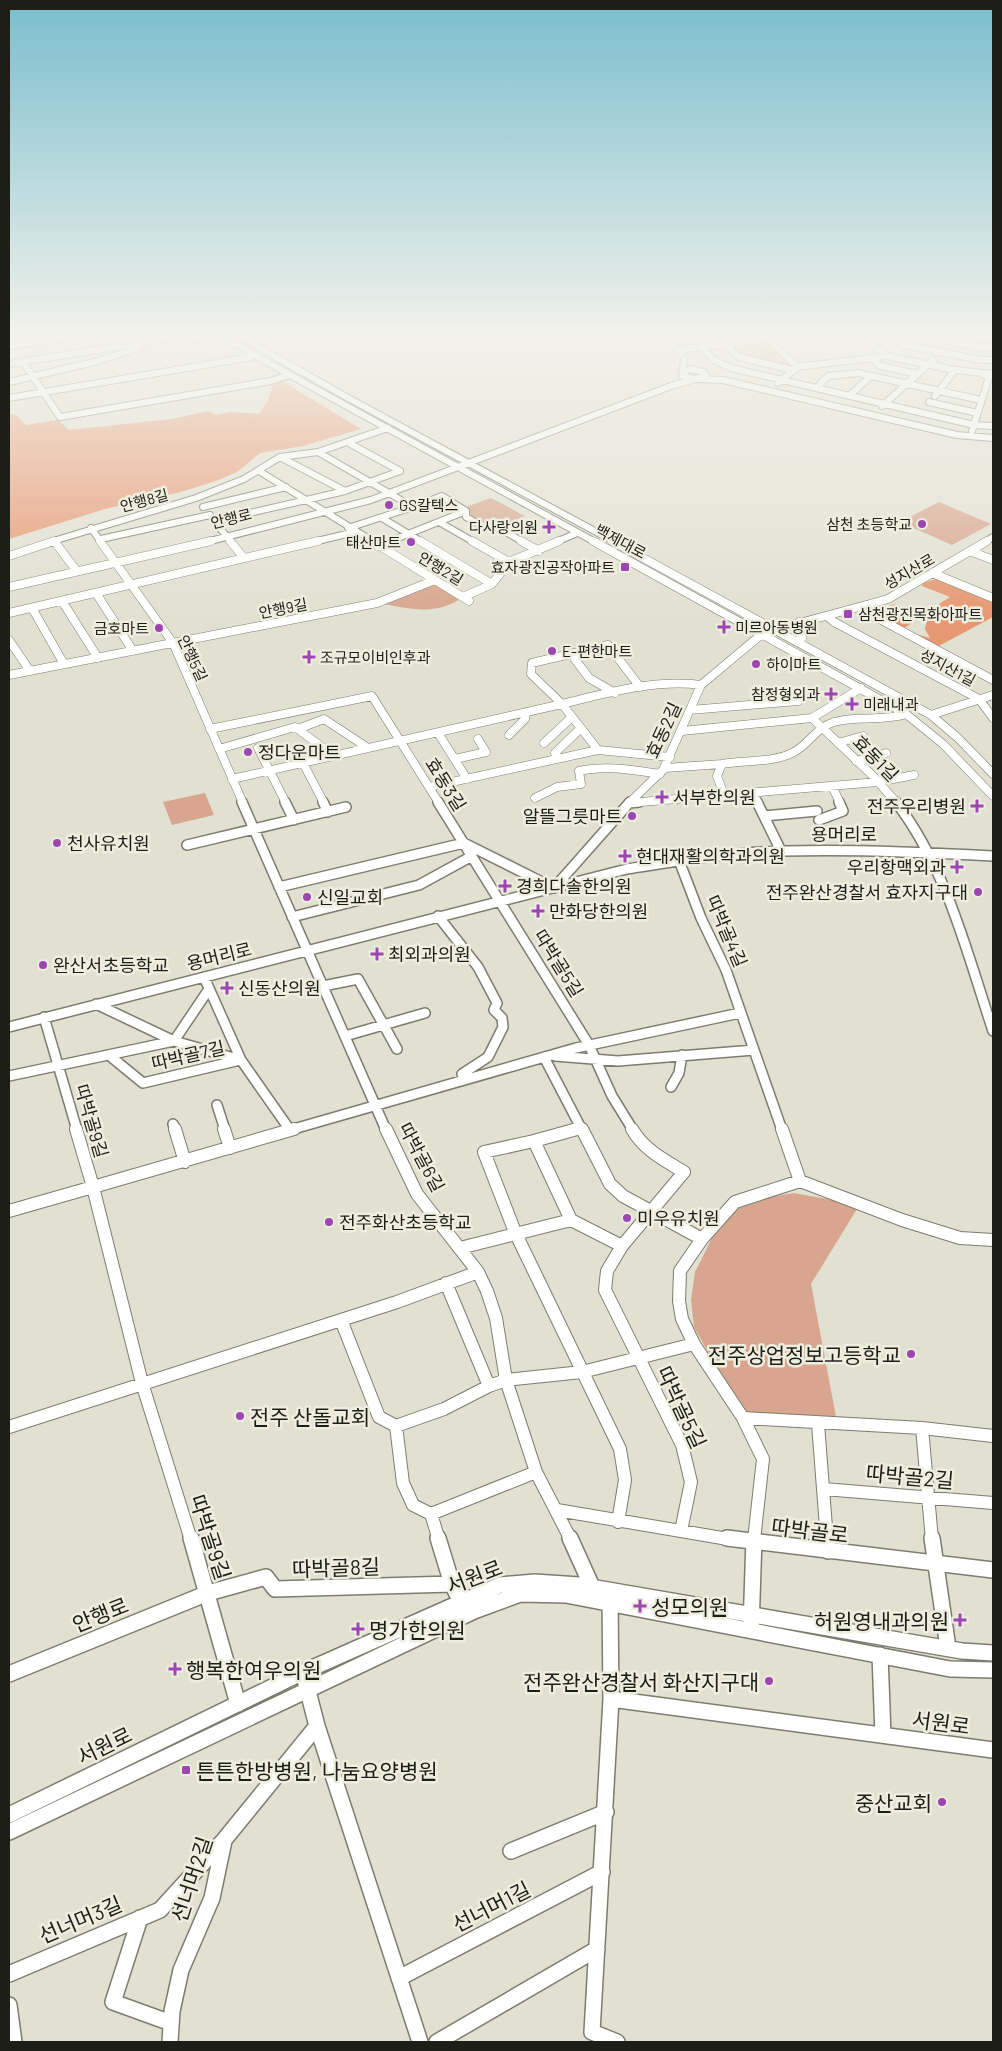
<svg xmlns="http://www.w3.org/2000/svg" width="1002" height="2051" viewBox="0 0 1002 2051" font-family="Barlow,'Noto Sans KR',sans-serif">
<rect width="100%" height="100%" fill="#e1e1d2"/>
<path fill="#d8a68e" d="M789 332H839L848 340 803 345Z
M767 340 794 365 789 367 744 358 728 345Z
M491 498 525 516C500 527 493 529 469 515L466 507Z
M939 502 991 524 952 545 900 522Z
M435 580 463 597C435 617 408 608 377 603Z
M205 793 214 815 172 825 163 802Z
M794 1193 838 1201 857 1209 811 1284 837 1422 743 1414 694 1327 691 1300 695 1272 714 1234 734 1210 764 1198Z"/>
<path fill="#e79872" d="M282 381 361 429 303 446 260 453 237 472 216 481 177 493 105 509 9 539V414L16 415 26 425 58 420 69 430 172 419 208 411 217 415 230 412 259 414 268 400 274 382Z
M936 579 993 602V617L935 648 915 634 930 638 925 629 927 619 920 616 950 597 922 586 923 583Z
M895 604 916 614 912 623 904 628 872 611Z"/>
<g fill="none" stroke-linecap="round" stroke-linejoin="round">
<g stroke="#7d7c6f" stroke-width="8">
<path id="minor-far4" d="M122 332 128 342
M221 332 239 346 290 375 595 542
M232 332 350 399 615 542
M662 332 681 354
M761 332 798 367
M859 332 887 356
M888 332 903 345 982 360H993
M915 332 918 335 946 341 954 334
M667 337 708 332
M195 339 213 340 232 345
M244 340 248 339 246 338 250 332
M955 343 963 335 993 337
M955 343 975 347H993
M21 344 28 332
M725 344 739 357 792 370
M9 346 107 332
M701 347 714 360 731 368 974 425 993 426
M678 350 768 339
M871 358 880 366 918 374
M23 362 60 417 271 381 290 375
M9 364 210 332
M682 372 691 369 704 372 706 376 695 379 682 376 684 359
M697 379 723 380 957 435 993 438
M9 382 94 362 139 348
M778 383 798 367 887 356 955 370 993 374
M816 388 828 376 858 373 981 400
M850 395 871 376
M935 396 955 370
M9 398 252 357
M929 402 977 413
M882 406 933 360
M972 431 989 377 982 374
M349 443 400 471
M318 452 413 507 442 496 466 511V517L480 525 501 529 523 542
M280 457 345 491
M259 471 374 542
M203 507 286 487
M212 518 231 542
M382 518 422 542
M215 521 345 491 400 471
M439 522 474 542
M91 528 101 542
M348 528 413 507
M101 539 210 515
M50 542 196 498 244 479 280 457 318 452 388 428
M206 542 371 500 671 386 695 379
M313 542 355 532
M388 542 466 511
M556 542 577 533
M985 542 993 537"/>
</g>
<g stroke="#7d7c6f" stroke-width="9">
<path id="minor-far3" d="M54 541 76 570
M100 541 173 643 243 803
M230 541 244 558
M372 541 469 601
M420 541 492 584
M472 541 509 562
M521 541 539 551
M593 541 906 714 943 744 993 796
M612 541 931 715 958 738 993 774
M378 546 391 541
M970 551 993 560
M9 556 54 541
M932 573 993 598
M9 587 211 541
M96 593 133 651
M463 597 492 584 509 562 559 541
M62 601 98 658
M32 608 64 664
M859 608 993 680
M9 613 318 541
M827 616 834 622 979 699 993 718
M9 640 30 671
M796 641 802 638 799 633 801 624 799 622
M571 654 589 678 615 693
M9 675 377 603 435 580
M562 704 531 674 532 663 608 645 640 687
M690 710 798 701
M931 715 993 695
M812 718 872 775 897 803
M210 729 372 696 439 803
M298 729 324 719 368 748
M682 731 812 718 861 688
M438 733 467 779
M509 735 525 719 526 713
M544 743 572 717
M838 743 863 736
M258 748 286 803
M219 749 295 727 334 756
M598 750 562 704C608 693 653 679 701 685
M555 753 581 728
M455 759 486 752 478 739
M856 761 886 753
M303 763 324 803
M665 768 722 764
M232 779 562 704
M832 786 840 803
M429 787 598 750 670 757
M752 792 758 803
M724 795 717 776 722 764C744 760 774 763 794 752 809 744 817 727 834 722 857 715 882 722 906 714
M535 798 557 787 581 784 579 771C606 765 633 770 660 774
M629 803 878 782 914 775
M629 803 663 770 701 685 763 633 888 599 987 541"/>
</g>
<g stroke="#7d7c6f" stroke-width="12">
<path id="minor-far2" d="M242 802 386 1130
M285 802 294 820
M323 802 328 812
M438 802 589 1045 612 1096 633 1130
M757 802 781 851
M896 802C947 869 967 953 993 1031
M629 803 639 802
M764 816 817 811
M819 820 843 811 839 802
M187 845 346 807
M680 863 701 918 726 970 782 1130
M279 887 464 843 540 881 548 889
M554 888 630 802
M438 916 478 967 497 1003 494 1010 502 1018 503 1027 488 1057 462 1074
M292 917 419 885 472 856
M204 977 241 1060 290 1130
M323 986 358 979 397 1049
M96 1004 174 1041 241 1060
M44 1017 77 1130
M9 1027 627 869C678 861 731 852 783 851 853 849 923 852 993 856
M345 1036 425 1013
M174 1041 209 989
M110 1056 143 1083 240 1060
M555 1056 618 1061 754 1050
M544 1057 582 1130
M9 1076 174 1041
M671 1087 679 1073 682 1055
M217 1105 225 1130
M173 1124 175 1130
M290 1130 576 1048 740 1013
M572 1130 581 1128"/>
</g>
<g stroke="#7d7c6f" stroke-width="14">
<path id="minor-far1" d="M175 1129 185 1162
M224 1129 230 1148
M386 1129 417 1194 478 1272 487 1291 496 1318 506 1380 536 1472 571 1540
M582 1129 610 1184 623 1196 702 1239
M632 1129C644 1150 664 1160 684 1172L622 1246 607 1271 605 1290 682 1445 691 1482 681 1531
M782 1129 800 1181
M534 1141 577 1129
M9 1211 93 1187 76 1129
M460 1248 571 1220
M446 1283 489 1386
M341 1320 379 1417 396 1426 403 1483 413 1505 431 1514
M743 1418 922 1428 993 1436
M818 1424 827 1540
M396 1426 444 1409 489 1386 506 1380 582 1372 694 1344
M9 1427 397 1302 478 1272
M922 1428 932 1540
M824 1489 993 1503
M557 1510 734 1540
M618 1522 625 1480 620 1449 515 1232 484 1152 534 1141 571 1220 622 1246
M191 1540 142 1383 93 1187 294 1129
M439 1540 431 1514 536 1472
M754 1540 763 1459 743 1418 694 1344 682 1319 679 1301 680 1271 702 1239 735 1202 800 1181 902 1220 960 1238 993 1240"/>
</g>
<g stroke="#7d7c6f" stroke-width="18">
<path id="minor" d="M191 1538 238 1704
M438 1538 452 1584
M570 1538 598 1600
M727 1538 993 1570
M827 1538 828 1551
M932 1538 947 1641
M610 1596 611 1699 592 2032 617 2042
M751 1629 754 1538
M880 1655 883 1735
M303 1672 317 1726 420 2042
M9 1674 208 1593 266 1577 275 1589 452 1584 461 1602
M611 1699 993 1750
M9 1815 303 1672 500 1585 535 1582 579 1585 962 1651 993 1653
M9 1832 474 1611 520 1594 566 1595 950 1669 993 1670
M511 1851 606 1812
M140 1918 113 2002 171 2023
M9 1974 160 1910 224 1840 317 1726
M399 1978 602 1872
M9 2005 14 2042
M170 2042 172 2011 181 1970 212 1898 224 1841
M437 2042 597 1949"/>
</g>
<use href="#minor-far4" stroke="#fff" stroke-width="6"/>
<use href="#minor-far3" stroke="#fff" stroke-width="8"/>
<use href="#minor-far2" stroke="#fff" stroke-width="9"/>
<use href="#minor-far1" stroke="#fff" stroke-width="12"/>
<use href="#minor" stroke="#fff" stroke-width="15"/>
</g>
<linearGradient id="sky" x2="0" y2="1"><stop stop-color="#79becd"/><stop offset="0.54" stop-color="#f2f2eb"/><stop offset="1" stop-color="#f2f2eb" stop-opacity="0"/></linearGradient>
<rect width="1002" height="619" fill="url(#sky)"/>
<g fill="#9d46b3" stroke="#eeeedf" stroke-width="2">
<circle cx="389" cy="505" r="5"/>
<circle cx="922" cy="524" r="5"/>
<path d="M546.5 519.5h5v5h5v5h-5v5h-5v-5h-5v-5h5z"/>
<circle cx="411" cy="542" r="5"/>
<rect x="620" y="562" width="10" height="10" rx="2.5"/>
<rect x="843" y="609" width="10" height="10" rx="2.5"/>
<path d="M721.5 619.5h5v5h5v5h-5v5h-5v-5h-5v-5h5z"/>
<circle cx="159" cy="628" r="5"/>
<circle cx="552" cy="651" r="5"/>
<path d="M306.5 649.5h5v5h5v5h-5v5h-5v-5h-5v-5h5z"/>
<circle cx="756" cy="664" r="5"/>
<path d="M828.5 686.5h5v5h5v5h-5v5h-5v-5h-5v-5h5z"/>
<path d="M849.5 696.5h5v5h5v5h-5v5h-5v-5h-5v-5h5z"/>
<circle cx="248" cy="752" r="5"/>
<path d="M659.5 789.5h5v5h5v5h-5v5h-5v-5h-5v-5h5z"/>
<path d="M974.5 798.5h5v5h5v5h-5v5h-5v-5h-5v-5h5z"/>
<circle cx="632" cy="816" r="5"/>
<circle cx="57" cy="843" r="5"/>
<path d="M622.5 848.5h5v5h5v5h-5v5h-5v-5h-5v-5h5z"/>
<path d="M954.5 859.5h5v5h5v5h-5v5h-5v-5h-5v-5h5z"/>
<path d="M502.5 878.5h5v5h5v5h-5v5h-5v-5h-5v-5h5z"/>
<circle cx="978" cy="892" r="5"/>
<circle cx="307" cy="897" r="5"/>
<path d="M535.5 903.5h5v5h5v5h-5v5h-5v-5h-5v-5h5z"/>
<path d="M374.5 946.5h5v5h5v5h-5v5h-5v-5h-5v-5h5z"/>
<circle cx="43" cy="965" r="5"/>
<path d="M224.5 980.5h5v5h5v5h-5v5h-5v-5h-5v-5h5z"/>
<circle cx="627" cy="1218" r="5"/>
<circle cx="329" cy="1222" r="5"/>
<circle cx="911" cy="1354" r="5"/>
<circle cx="240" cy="1416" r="5"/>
<path d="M637.5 1598.5h5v5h5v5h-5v5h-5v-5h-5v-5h5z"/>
<path d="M957.5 1612.5h5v5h5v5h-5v5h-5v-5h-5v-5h5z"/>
<path d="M355.5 1621.5h5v5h5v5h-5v5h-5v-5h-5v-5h5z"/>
<path d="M172.5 1661.5h5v5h5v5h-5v5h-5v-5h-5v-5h5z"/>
<circle cx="769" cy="1681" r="5"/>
<rect x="181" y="1765" width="10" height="10" rx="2.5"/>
<circle cx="942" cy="1802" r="5"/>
</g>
<g text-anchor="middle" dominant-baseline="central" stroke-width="5" stroke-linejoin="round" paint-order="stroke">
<g font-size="15" fill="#1e1e19" stroke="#eeeedf">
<text transform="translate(144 500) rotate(-15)">안행8길</text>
<text transform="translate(231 518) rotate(-14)">안행로</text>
<text transform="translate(621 541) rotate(28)">백제대로</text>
<text transform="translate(441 568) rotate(31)">안행2길</text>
<text transform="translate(909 571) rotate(-30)">성지산로</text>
<text transform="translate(283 608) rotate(-11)">안행9길</text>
<text transform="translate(193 658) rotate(65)">안행5길</text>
<text transform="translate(948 667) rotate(28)">성지산1길</text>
</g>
<g font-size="15" fill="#1e1e19" stroke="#eeeedf" text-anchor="start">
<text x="399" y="505">GS칼텍스</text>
<text x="912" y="524" text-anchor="end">삼천 초등학교</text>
<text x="538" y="527" text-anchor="end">다사랑의원</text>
<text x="401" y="542" text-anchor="end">태산마트</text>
<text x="615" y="567" text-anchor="end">효자광진공작아파트</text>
<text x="858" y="614">삼천광진목화아파트</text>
<text x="735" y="627">미르아동병원</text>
<text x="149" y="628" text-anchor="end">금호마트</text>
<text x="562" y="651">E-편한마트</text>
<text x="320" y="657">조규모이비인후과</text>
<text x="766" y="664">하이마트</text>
<text x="820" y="694" text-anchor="end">참정형외과</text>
<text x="863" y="704">미래내과</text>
</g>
<g font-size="18" fill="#1e1e19" stroke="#eeeedf">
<text transform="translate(663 730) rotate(-65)">효동2길</text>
<text transform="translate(876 758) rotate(46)">효동1길</text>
<text transform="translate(446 784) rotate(58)">효동3길</text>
<text x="844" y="834">용머리로</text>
<text transform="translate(727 931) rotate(67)">따박골4길</text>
<text transform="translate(219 956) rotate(-14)">용머리로</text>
<text transform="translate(559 963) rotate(58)">따박골5길</text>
<text transform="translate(188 1055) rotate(-13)">따박골7길</text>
<text transform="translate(92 1121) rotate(74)">따박골9길</text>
<text transform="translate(422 1157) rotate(62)">따박골6길</text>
</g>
<g font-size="18" fill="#1e1e19" stroke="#eeeedf" text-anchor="start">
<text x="258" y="752">정다운마트</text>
<text x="673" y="797">서부한의원</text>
<text x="966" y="806" text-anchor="end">전주우리병원</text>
<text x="622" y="816" text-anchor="end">알뜰그릇마트</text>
<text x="67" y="843">천사유치원</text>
<text x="636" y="856">현대재활의학과의원</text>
<text x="946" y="867" text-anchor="end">우리항맥외과</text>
<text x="516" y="886">경희다솔한의원</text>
<text x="968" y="892" text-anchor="end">전주완산경찰서 효자지구대</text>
<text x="317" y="897">신일교회</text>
<text x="549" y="911">만화당한의원</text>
<text x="388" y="954">최외과의원</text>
<text x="53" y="965">완산서초등학교</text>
<text x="238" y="988">신동산의원</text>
<text x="637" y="1218">미우유치원</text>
<text x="339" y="1222">전주화산초등학교</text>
</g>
<g font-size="21" fill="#1e1e19" stroke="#eeeedf" text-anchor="start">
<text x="901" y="1354" text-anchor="end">전주상업정보고등학교</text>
<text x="250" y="1416">전주 산돌교회</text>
<text x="651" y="1606">성모의원</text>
<text x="949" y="1620" text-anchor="end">허원영내과의원</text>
<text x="369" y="1629">명가한의원</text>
<text x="186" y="1669">행복한여우의원</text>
<text x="759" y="1681" text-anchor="end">전주완산경찰서 화산지구대</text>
<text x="196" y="1770">튼튼한방병원, 나눔요양병원</text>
<text x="932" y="1802" text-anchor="end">중산교회</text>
</g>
<g font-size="21" fill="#1e1e19" stroke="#eeeedf">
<text transform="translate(682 1407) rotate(65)">따박골5길</text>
<text transform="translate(910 1476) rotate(5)">따박골2길</text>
<text transform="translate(810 1530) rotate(7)">따박골로</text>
<text transform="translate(211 1537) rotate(72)">따박골9길</text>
<text transform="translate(336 1567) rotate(-2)">따박골8길</text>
<text transform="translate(474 1576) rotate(-21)">서원로</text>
<text transform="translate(100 1614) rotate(-22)">안행로</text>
<text transform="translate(941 1722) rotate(8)">서원로</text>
<text transform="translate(104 1745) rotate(-26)">서원로</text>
<text transform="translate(191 1879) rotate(-72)">선너머2길</text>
<text transform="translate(491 1906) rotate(-27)">선너머1길</text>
<text transform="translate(80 1919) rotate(-23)">선너머3길</text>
</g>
</g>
<rect width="1002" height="2051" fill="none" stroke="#1e1e19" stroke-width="20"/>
</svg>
